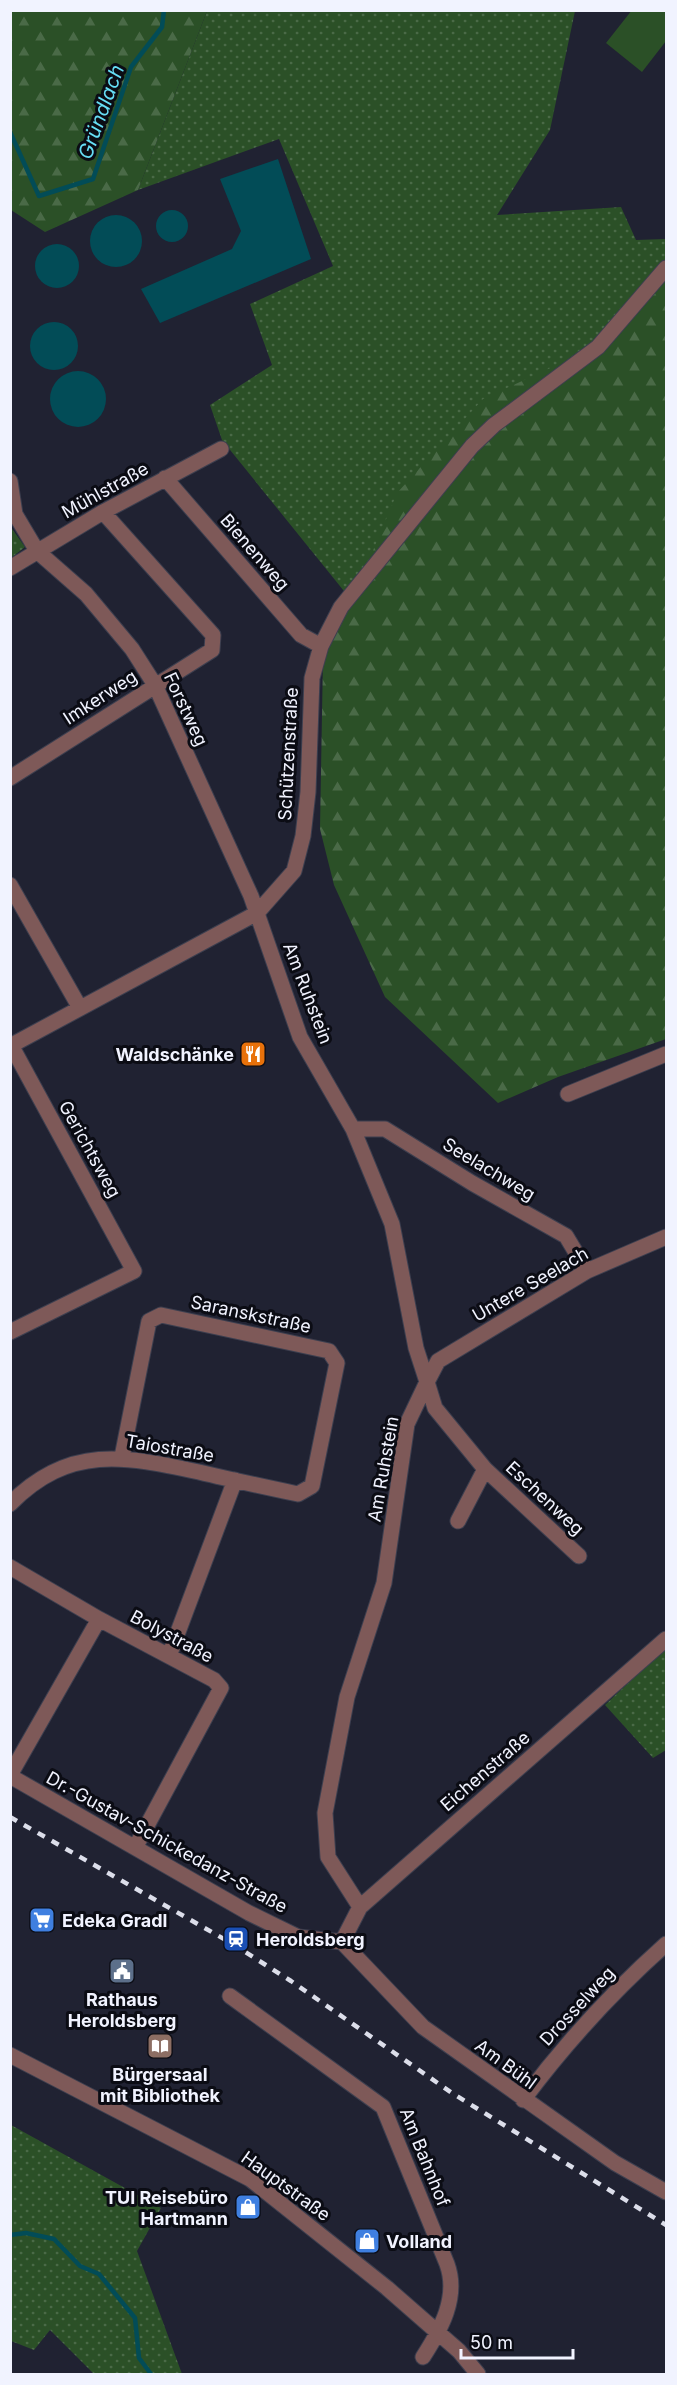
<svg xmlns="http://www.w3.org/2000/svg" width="677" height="2385" viewBox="0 0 677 2385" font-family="Inter,sans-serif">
<defs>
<pattern id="grass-dots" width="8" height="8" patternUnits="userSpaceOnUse" patternTransform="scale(1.5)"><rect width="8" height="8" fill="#2b5027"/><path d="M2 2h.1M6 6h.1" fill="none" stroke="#4a6a47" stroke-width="1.8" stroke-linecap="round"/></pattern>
<pattern id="forest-firs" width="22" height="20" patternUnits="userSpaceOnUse" patternTransform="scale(1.5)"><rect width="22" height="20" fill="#2b5027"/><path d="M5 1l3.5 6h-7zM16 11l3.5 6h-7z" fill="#4a6a47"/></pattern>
</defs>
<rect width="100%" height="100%" fill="#202232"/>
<path fill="url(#grass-dots)" d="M207 11H575L550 130 497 215 621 207 636 240 666 239V271L352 601 222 440 210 405 272 365 250 304 333 266 279 139 138 190Z
M10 526 25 547 11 558H10Z
M666 1647V1750L653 1758 605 1705Z
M11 2125 161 2208 137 2251 182 2374H94L50 2330 34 2350 11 2341Z"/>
<path fill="url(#forest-firs)" d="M10 11H207L138 190 45 232 11 210Z
M666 271V1039L558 1077 498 1103 385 997 334 885 320 829 323 657 352 601 397 493 483 399 596 347Z"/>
<path fill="#2b5027" d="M632 10 666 11V41L642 72 606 43Z"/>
<path fill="#024c57" d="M278 159 311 259 160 323 141 289 232 249 241 231 220 179Z
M156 226a16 16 0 1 1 32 0a16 16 0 1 1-32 0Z
M90 241a26 26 0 1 1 52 0a26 26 0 1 1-52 0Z
M35 266a22 22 0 1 1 44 0a22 22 0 1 1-44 0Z
M30 346a24 24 0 1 1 48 0a24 24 0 1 1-48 0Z
M50 399a28 28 0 1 1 56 0a28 28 0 1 1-56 0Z"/>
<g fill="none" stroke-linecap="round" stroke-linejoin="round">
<path stroke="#024c57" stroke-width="4.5" d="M10 132 39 196 93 179 131 67 162 27 164 10
M10 2235 26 2233 54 2239 80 2266 99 2274 135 2318 139 2358 151 2374"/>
<g stroke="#3d3f4f" stroke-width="17">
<path id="minor" d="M165 478 301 635 321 646
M10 481 15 514 37 551 86 594 132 649 155 685 251 896 300 1037 353 1129 392 1224 416 1348 427 1382 407 1424 384 1583 347 1697 325 1813 328 1857 360 1907
M10 568 103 512 221 449
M10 778 212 650 213 635 103 512
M10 885 80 1008
M10 1046 257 913 294 871 303 836 308 792 312 678 321 646 341 607 472 446 494 425 598 347 666 268
M568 1094 666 1054
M353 1129H385L472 1183 566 1236 587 1271
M10 1332 134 1271 11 1045
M10 1504C69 1444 125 1456 199 1472 232 1480 265 1487 298 1494L312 1486 337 1363 329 1351 161 1315 149 1321 122 1457
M458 1521 485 1469
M579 1556 485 1469 435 1408 427 1382 438 1361 587 1271 666 1237
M10 1567 99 1619 214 1680 221 1688 136 1846
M169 1656 235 1480
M10 1775 99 1619
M10 1776 249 1913 298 1937 342 1942
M342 1942 360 1907 666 1639
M342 1942 423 2027 615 2163 666 2192
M230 1996 383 2107 447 2264C459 2297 441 2329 423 2357
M10 2055 250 2179 387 2288 459 2351 478 2374
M523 2100C567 2041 611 1993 666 1944"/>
</g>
<use href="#minor" stroke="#7e5958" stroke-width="15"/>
<path stroke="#dcdeea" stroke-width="4.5" stroke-dasharray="8 8" stroke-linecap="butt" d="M10 1817 231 1943 291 1981 452 2093 666 2225"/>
</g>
<defs>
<g id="restaurant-square" transform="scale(1.35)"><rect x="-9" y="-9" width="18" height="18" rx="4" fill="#e8710a" stroke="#0b0c14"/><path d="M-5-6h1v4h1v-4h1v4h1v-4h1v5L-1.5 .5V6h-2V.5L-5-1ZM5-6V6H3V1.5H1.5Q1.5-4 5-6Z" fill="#fff"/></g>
<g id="supermarket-square" transform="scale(1.35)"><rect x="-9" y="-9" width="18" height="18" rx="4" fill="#3f7fe0" stroke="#0b0c14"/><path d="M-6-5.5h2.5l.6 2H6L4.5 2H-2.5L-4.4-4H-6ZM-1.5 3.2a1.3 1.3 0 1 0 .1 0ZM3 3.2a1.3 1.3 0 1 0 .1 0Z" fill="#fff"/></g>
<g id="station-square" transform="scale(1.35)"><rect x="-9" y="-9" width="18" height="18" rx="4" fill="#1a4fb4" stroke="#0b0c14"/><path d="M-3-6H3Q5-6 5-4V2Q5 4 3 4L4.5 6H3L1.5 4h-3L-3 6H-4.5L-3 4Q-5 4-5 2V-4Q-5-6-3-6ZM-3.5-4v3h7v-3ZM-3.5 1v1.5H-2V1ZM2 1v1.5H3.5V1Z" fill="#fff"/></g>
<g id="civic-square" transform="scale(1.35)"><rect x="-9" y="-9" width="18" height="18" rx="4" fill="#5c6f8a" stroke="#0b0c14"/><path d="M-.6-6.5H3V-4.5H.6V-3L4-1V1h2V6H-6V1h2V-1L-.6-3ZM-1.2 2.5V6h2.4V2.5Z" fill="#fff"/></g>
<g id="library-square" transform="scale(1.35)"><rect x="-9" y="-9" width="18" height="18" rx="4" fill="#8d6e63" stroke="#0b0c14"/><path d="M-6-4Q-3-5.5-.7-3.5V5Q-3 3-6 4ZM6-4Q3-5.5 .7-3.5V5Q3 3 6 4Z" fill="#fff"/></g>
<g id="shop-square" transform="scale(1.35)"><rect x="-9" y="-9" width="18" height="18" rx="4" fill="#3f7fe0" stroke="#0b0c14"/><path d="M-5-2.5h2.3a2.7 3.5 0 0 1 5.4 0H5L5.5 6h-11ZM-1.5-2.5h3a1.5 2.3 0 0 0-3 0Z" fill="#fff"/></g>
</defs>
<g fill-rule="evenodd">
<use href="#restaurant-square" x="253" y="1054"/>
<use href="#supermarket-square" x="42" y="1920"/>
<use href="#station-square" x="236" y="1939"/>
<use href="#civic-square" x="122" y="1971"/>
<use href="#library-square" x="160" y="2046"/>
<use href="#shop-square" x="248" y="2207"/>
<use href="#shop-square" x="367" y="2241"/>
</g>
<g text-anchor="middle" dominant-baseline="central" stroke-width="6" stroke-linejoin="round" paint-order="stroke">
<g font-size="18" fill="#f1f3ff" stroke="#0b0c14">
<text transform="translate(105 490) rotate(-29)">Mühlstraße</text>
<text transform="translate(255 552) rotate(49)">Bienenweg</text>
<text transform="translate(100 697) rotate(-33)">Imkerweg</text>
<text transform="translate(186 709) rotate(65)">Forstweg</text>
<text transform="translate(288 754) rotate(-87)">Schützenstraße</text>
<text transform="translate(308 993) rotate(69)">Am Ruhstein</text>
<text transform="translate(90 1149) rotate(61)">Gerichtsweg</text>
<text transform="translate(489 1169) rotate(31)">Seelachweg</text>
<text transform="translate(530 1284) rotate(-30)">Untere Seelach</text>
<text transform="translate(251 1314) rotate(12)">Saranskstraße</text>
<text transform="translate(170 1448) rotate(10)">Taiostraße</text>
<text transform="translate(383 1469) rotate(-80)">Am Ruhstein</text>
<text transform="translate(545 1498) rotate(43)">Eschenweg</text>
<text transform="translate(172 1636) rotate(28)">Bolystraße</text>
<text transform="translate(485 1771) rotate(-41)">Eichenstraße</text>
<text transform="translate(167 1842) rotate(29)">Dr.-Gustav-Schickedanz-Straße</text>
<text transform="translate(577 2006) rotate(-47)">Drosselweg</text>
<text transform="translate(506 2064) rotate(36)">Am Bühl</text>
<text transform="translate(425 2157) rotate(68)">Am Bahnhof</text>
<text transform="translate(286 2186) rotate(36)">Hauptstraße</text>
</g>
<g font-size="18" font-weight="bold" fill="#f1f3ff" stroke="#0b0c14" text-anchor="start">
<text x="234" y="1054" text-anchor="end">Waldschänke</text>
<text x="62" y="1920">Edeka Gradl</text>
<text x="256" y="1939">Heroldsberg</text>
<text x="122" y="1999" text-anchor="middle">Rathaus<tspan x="122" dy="21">Heroldsberg</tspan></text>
<text x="160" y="2074" text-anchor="middle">Bürgersaal<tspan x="160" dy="21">mit Bibliothek</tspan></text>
<text x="228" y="2197" text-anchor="end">TUI Reisebüro<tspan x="228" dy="21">Hartmann</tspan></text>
<text x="386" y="2241">Volland</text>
</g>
<g font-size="20" font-style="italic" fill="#66def5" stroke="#0b0c14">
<text transform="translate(101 112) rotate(-70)">Gründlach</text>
</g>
</g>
<rect width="677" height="2385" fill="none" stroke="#f1f3ff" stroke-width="24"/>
<path d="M461 2349v9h112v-9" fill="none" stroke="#f1f3ff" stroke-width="3"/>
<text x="470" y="2349" font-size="18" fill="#f1f3ff" stroke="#0b0c14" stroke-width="4.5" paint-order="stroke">50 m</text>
</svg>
